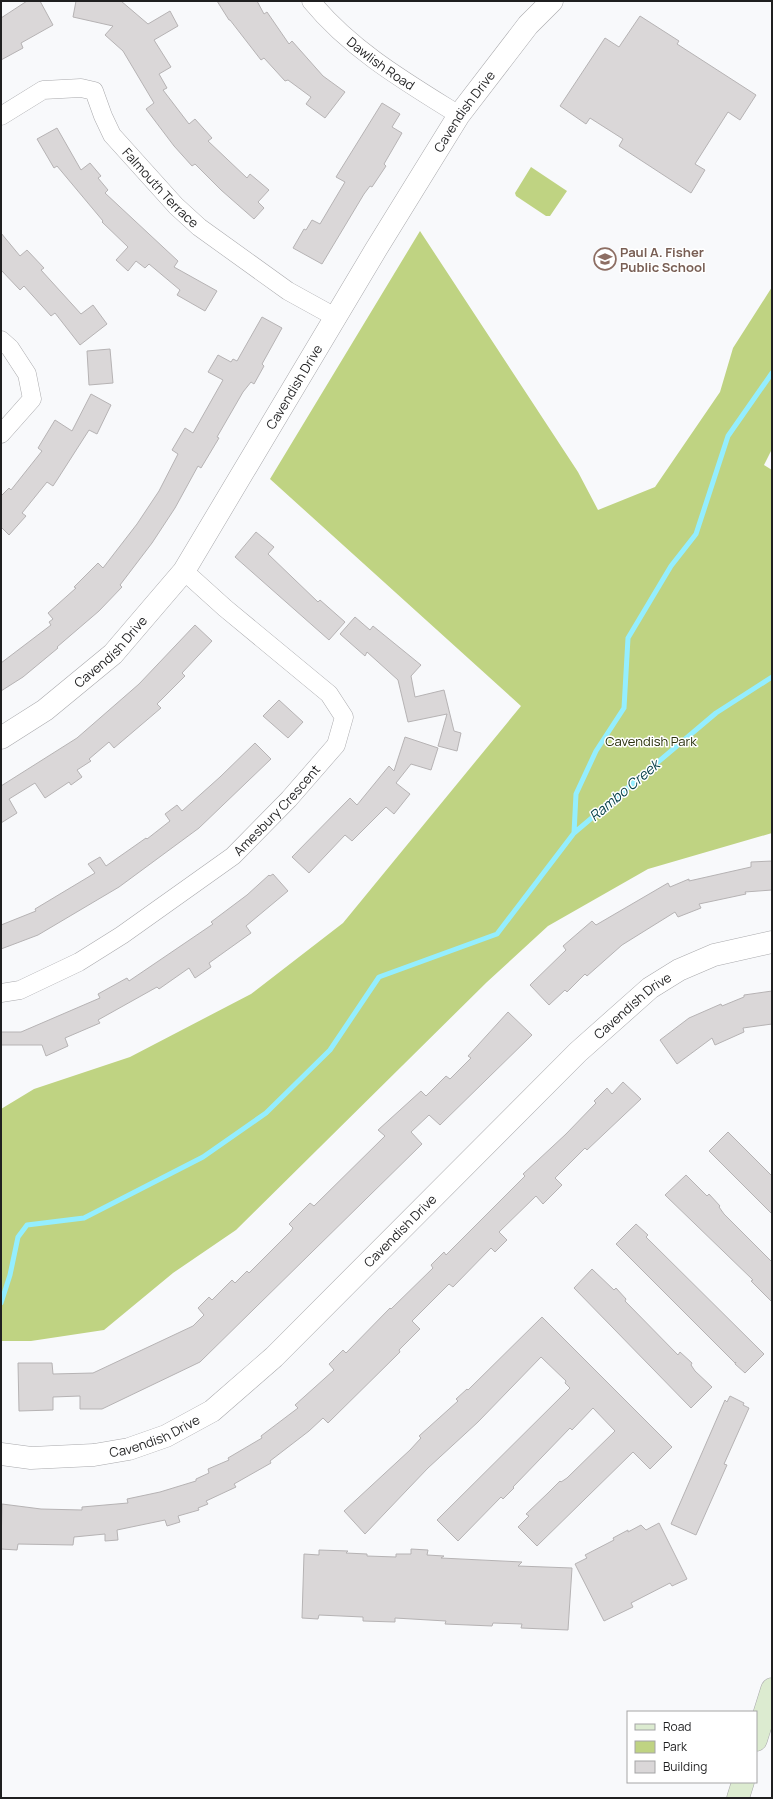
<svg xmlns="http://www.w3.org/2000/svg" width="773" height="1799" viewBox="0 0 773 1799" font-family="Manrope,sans-serif">
<rect width="100%" height="100%" fill="#f8f9fb"/>
<path fill="#bfd382" d="M531 167 567 191 550 216H546L516 196 515 193Z
M420 231 578 472 598 510 655 487 720 392 733 348 772 287V449L764 465 772 470V833L648 869 548 926 487 982 236 1230 173 1273 104 1330 31 1341H1V1109L34 1089 130 1057 251 994 343 923 521 706 270 479Z"/>
<g fill="none" stroke-linecap="round" stroke-linejoin="round">
<path stroke="#94eeff" stroke-width="5" d="M574 833 576 794 596 751 624 708 628 638 671 566 696 534 728 436 772 373
M1 1303 10 1275 18 1237 27 1225 84 1218 203 1157 266 1113 330 1050 379 977 497 934 574 833 716 713 772 677"/>
</g>
<path fill="#dad7d8" stroke="#b6b3b4" d="M27 1H40L53 25 21 43 23 48 1 60V18Z
M76 1H121L148 24 170 11 178 26 154 40 171 67 159 74 167 88 163 90 189 124 195 119 212 138 208 141 247 178 250 174 269 190 258 202 264 208 254 219 221 190 195 164 192 166 174 146 146 109 154 103 123 51 105 35 113 26 73 17Z
M217 1H257L264 14 267 12 289 44 292 41 323 76 345 92 325 118 306 104 311 97 288 80 285 81 264 58 261 60 230 20H229Z
M640 16 679 41 677 44 756 95 740 120 728 112 695 164 705 170 691 193 619 146 623 139 590 118 586 124 560 106 605 38 619 47Z
M382 103 400 114 392 127 402 133 384 164 386 166 372 187 370 186 364 194 322 264 293 248 304 229 306 230 312 220 320 224 345 182 336 177Z
M57 128 81 170 90 163 101 176 98 178 108 190 105 193 178 261 174 267 217 291 205 311 177 295 180 290 149 264 145 268 136 261 128 271 116 260 128 247 102 222 103 221 57 166 54 168 37 139Z
M1 233 20 256 27 250 44 268 41 270 81 314 93 305 107 324 80 345 55 313 51 316 24 286 20 290 1 270Z
M262 317 282 328 262 364 264 366 254 384 251 382 243 392 217 437 219 438 201 468 198 466 175 508 152 543 120 585 122 587 99 611 57 647 58 648 23 677 1 691V663L51 625 49 622 53 619 48 613 76 588 74 587 98 563 103 568 137 524 159 491 178 454 172 450 185 428 193 433 223 380 208 372 218 355 231 362 233 359 237 361Z
M110 349 113 383 89 385 87 351Z
M91 394 111 405 97 434 89 430 57 480 53 486 47 482 22 513 26 516 9 535 1 527V496L9 488 11 490 42 451 38 448 55 420 72 431Z
M256 532 274 547 268 554 318 602 320 600 345 622 329 640 235 557Z
M355 617 370 630 373 626 421 665 411 676 415 697 444 690 454 731 461 733 457 751 438 746 447 714 408 722 398 680 367 652 365 656 340 634Z
M195 625 212 641 182 673 185 676 157 704 161 708 114 748 109 742 89 759 91 761 77 770 82 777 71 785 69 782 45 798 35 783 9 799 17 813 1 823V786L77 738 139 684Z
M279 700 303 722 288 738 263 716Z
M405 737 438 748 431 770 411 764 396 783 410 794 394 814 386 807 352 841 345 835 309 873 292 857 350 798 357 805 389 766 394 771Z
M255 743 271 759 199 828 119 887 38 935 1 949V925L36 911 35 909 95 873 88 864 100 857 106 866 146 838 147 839 170 821 165 814 177 805 182 811 220 777Z
M772 861V890L745 892 746 894 699 904 701 908 678 917 675 912 622 945 587 976 585 974 567 992 565 990 549 1005 530 985 566 950 563 946 592 921 596 925 668 883 670 887 689 879V881L751 867V862Z
M273 874 288 891 246 926 251 933 209 963 211 967 195 978 189 968 159 989 157 987 98 1020 100 1023 65 1038 68 1046 46 1056 42 1045H1V1032H21L100 998 98 994 127 978 129 981 213 924 211 922 247 895 269 875 270 876Z
M772 991V1024L743 1028 744 1032 715 1045 712 1038 677 1064 660 1040 689 1018 721 1004 722 1006 744 997V995Z
M508 1012 532 1035 440 1125 429 1115 411 1132 422 1144 200 1362 102 1409H80V1396L53 1397V1410L19 1411 18 1363H52L53 1374 93 1373 193 1326 204 1315 198 1308 209 1297 212 1300 232 1280 235 1283 247 1271 249 1273 291 1231 293 1228 289 1224 310 1203 314 1206 385 1136 378 1130 421 1091 426 1096 446 1076 450 1079 471 1058 468 1056Z
M623 1082 641 1099 587 1150 585 1148 555 1178 562 1185 543 1204 536 1196 499 1232 507 1240 495 1252 491 1248 453 1287 449 1284 412 1321 420 1329 399 1350 400 1352 328 1423 323 1418 309 1431 270 1461 271 1463 234 1484 236 1487 206 1501 208 1504 198 1508 199 1510 178 1516 180 1522 167 1526 165 1520 117 1530 118 1540 105 1541V1534L74 1537 73 1545 18 1544 17 1550 1 1549 2 1504 41 1509 82 1510V1507L128 1503 127 1499 160 1492 196 1481V1479L209 1473 208 1469 229 1460 228 1458 262 1438 261 1436 298 1408 295 1405 334 1370 329 1364 343 1350 346 1353 390 1308 391 1309 433 1268 431 1265 444 1252 446 1255 525 1176 523 1174 566 1134 596 1103 594 1101 607 1088 612 1094Z
M728 1132 772 1176V1214L709 1151Z
M686 1175 707 1196 709 1194 720 1206 719 1207 724 1214 772 1262V1302L751 1281 753 1280 665 1195Z
M636 1224 648 1235 646 1237 764 1354 745 1373 735 1364 736 1362 735 1363 616 1244Z
M592 1269 614 1290 616 1288 626 1299 625 1301 678 1355 680 1352 692 1363 691 1365 695 1371 712 1387 691 1408 574 1288Z
M542 1317 672 1447 650 1469 633 1452 537 1546 518 1527 529 1516 526 1514 548 1493 560 1481 561 1482 567 1478 615 1431 593 1408 572 1430 570 1428 513 1487 514 1488 503 1499 501 1497 458 1541 437 1520 570 1388 565 1383 566 1381 541 1357 478 1422 428 1468 365 1534 344 1511 410 1450 421 1438 419 1436 458 1401 456 1399 467 1389 468 1390Z
M730 1396 744 1403 743 1405 749 1408 724 1464 727 1465 696 1535 671 1524 725 1400 727 1402Z
M659 1523 687 1579 672 1586 670 1583 631 1603 633 1607 604 1621 575 1564 587 1558 585 1555 614 1540 613 1538 628 1530V1532L641 1525 646 1530Z
M411 1549 428 1550 427 1555 444 1556 441 1558 522 1562 518 1566 572 1568 568 1630 521 1628 522 1624 493 1623 492 1626 445 1624 446 1621 395 1618V1622L363 1621V1617L319 1615 318 1619 302 1618 304 1554 319 1555V1550L348 1551 346 1553 367 1554V1556L396 1557V1554H411Z"/>
<g fill="none" stroke-linecap="round" stroke-linejoin="round">
<g stroke="#a9a9ac" stroke-width="19">
<g id="minor">
<path id="s1" d="M311 1C351 50 406 82 459 115"/>
<path id="s2" d="M1 116 43 90 81 88 94 91 103 116 112 135 176 206 199 227 288 291 337 318"/>
<path d="M1 340 10 348 27 374 32 399 1 434"/>
<path id="s3" d="M1 993 20 990 79 962 122 935 233 856 289 799 336 745 344 717 329 694 225 608 184 571"/>
</g>
</g>
<g stroke="#a9a9ac" stroke-width="23">
<g id="tertiary">
<path id="s4" d="M1 738 45 710 113 654 184 571 375 251 459 115 528 25 552 1"/>
<path id="s5" d="M1 1454 31 1458 94 1455 129 1449 166 1436 212 1411 274 1357 578 1052 650 988 679 970 714 955 772 942"/>
</g>
</g>
<g stroke="#a9a9ac" stroke-width="23">
<path id="secondary" d="M756 1740 772 1689
M738 1798 743 1782"/>
</g>
<use href="#minor" stroke="#fff" stroke-width="18"/>
<use href="#tertiary" stroke="#fff" stroke-width="22"/>
<use href="#secondary" stroke="#dcebd0" stroke-width="22"/>
</g>
<defs>
<g id="school-ring" transform="scale(1.15)"><circle r="9.5" fill="#fff" stroke="#8d6e63" stroke-width="1.5"/><path d="M0-5L7-2L0 1L-7-2ZM-4 1L0 2.5L4 1V4Q0 6-4 4Z" fill="#8d6e63"/></g>
</defs>
<g fill-rule="evenodd">
<use href="#school-ring" x="605" y="259"/>
</g>
<g text-anchor="middle" dominant-baseline="central" stroke-width="3" stroke-linejoin="round" paint-order="stroke">
<g font-size="13" fill="#1f1f20" stroke="#fff">
<text stroke="none"><textPath href="#s1" startOffset="94">Dawlish Road</textPath></text>
<text stroke="none"><textPath href="#s4" startOffset="788">Cavendish Drive</textPath></text>
<text stroke="none"><textPath href="#s2" startOffset="220">Falmouth Terrace</textPath></text>
<text stroke="none"><textPath href="#s4" startOffset="464">Cavendish Drive</textPath></text>
<text stroke="none"><textPath href="#s4" startOffset="140">Cavendish Drive</textPath></text>
<text stroke="none"><textPath href="#s3" startOffset="335">Amesbury Crescent</textPath></text>
<text stroke="none"><textPath href="#s5" startOffset="805">Cavendish Drive</textPath></text>
<text stroke="none"><textPath href="#s5" startOffset="481">Cavendish Drive</textPath></text>
<text stroke="none"><textPath href="#s5" startOffset="157">Cavendish Drive</textPath></text>
</g>
<g font-size="13" font-weight="bold" fill="#785e54" stroke="#fff" text-anchor="start">
<text x="620" y="252">Paul A. Fisher<tspan x="620" dy="15">Public School</tspan></text>
</g>
<g font-size="13" fill="#29300c" stroke="#fff">
<text x="651" y="741">Cavendish Park</text>
</g>
<g font-size="14" font-style="italic" fill="#064049" stroke="#fff">
<text transform="translate(624 790) rotate(-40)">Rambo Creek</text>
</g>
</g>
<rect width="773" height="1799" fill="none" stroke="#1f1f20" stroke-width="4"/>
<rect x="627" y="1711" width="130" height="72" fill="#ffffff" stroke="#a5a5a6"/>
<rect x="635" y="1724" width="20" height="6" fill="#dcebd0" stroke="#a5a5a6"/>
<text x="663" y="1731" font-size="12" fill="#1f1f20">Road</text>
<rect x="635" y="1741" width="20" height="12" fill="#bfd382" stroke="#a5a5a6"/>
<text x="663" y="1751" font-size="12" fill="#1f1f20">Park</text>
<rect x="635" y="1761" width="20" height="12" fill="#dad7d8" stroke="#a5a5a6"/>
<text x="663" y="1771" font-size="12" fill="#1f1f20">Building</text>
</svg>
